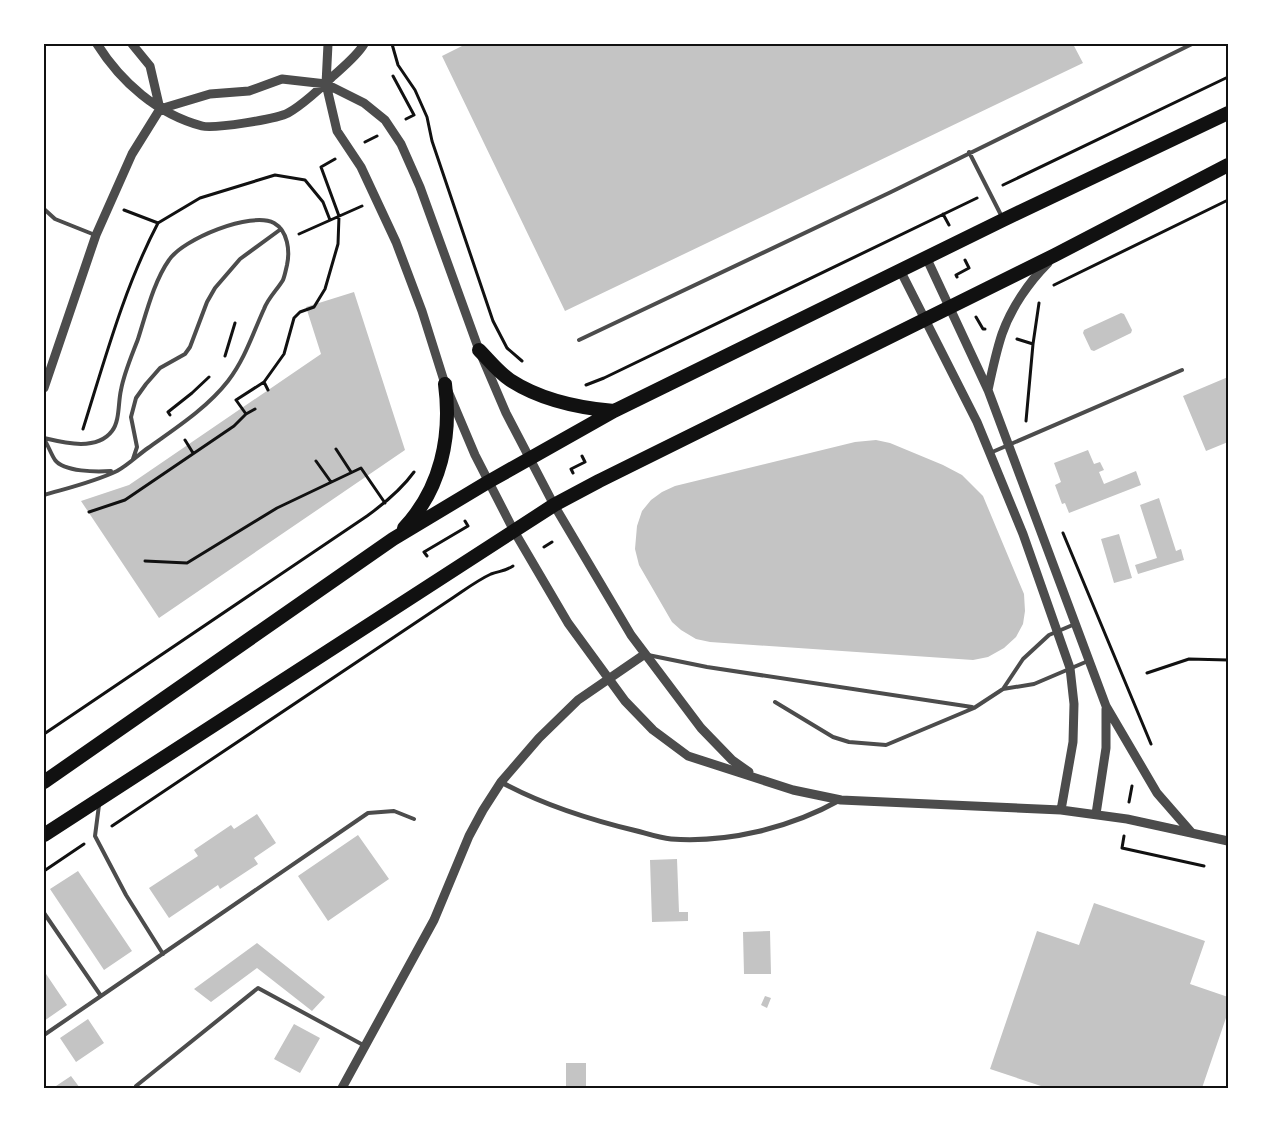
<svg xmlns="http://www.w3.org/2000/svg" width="1272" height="1132" viewBox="0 0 1272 1132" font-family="Montserrat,sans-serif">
<rect width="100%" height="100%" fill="#fff"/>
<path fill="#c4c4c4" d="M466 44H1073L1083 63 565 311 442 56Z
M354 292 405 450 159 618 81 501 129 485 321 354 306 307Z
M1121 313 1124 314 1132 330 1131 333 1094 351 1091 350 1083 333 1084 330Z
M1228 377V442L1206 451 1183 396Z
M876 440 890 443 943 465 962 475 983 496 1024 594 1025 611 1023 624 1016 637 1004 648 988 657 973 660 710 642 696 639 681 630 672 622 639 565 635 549 637 526 642 511 651 500 662 492 675 486 855 442Z
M1088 450 1094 464 1100 462 1104 470 1099 472 1104 484 1136 471 1141 485 1069 513 1065 503 1062 504 1055 485 1061 482 1054 463Z
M1159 498 1176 551 1181 549 1184 560 1138 574 1135 565 1157 558 1140 505Z
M1119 534 1132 578 1114 583 1101 539Z
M257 814 276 843 254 858 258 864 220 889 218 885 169 918 149 888 198 856 194 850 231 825 234 829Z
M358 835 389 879 328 921 298 876Z
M677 859 679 912H688V921L652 922 650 860Z
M78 871 132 951 104 970 50 889Z
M1094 903 1205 941 1190 984 1228 997V1012L1202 1088H1047L990 1069 1037 931 1079 945Z
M770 931 771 974H744L743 932Z
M257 943 325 997 312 1011 257 968 211 1002 194 989Z
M44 971 67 1005 44 1021Z
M765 996 771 998 767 1008 761 1005Z
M88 1019 104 1043 76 1062 60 1038Z
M294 1024 320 1038 300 1073 274 1059Z
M566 1063H586V1088H566Z
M71 1076 80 1088H53Z"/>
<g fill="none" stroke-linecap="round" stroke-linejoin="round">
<path stroke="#111" stroke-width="3" d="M392 44 398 65 415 90 427 117 432 141 493 321 507 348 522 361
M393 76 414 115 406 119
M365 142 377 136
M1003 185 1228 77
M124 210 158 223 200 198 275 175 305 180 323 202 330 220
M943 214 949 225
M299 234 362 206
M957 277 956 275 969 268 965 260
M1054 285 1228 200
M976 317 983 329H985
M1017 339 1033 344
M225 356 235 323
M264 382 268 390
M586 385 604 378 977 198
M246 414 255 409
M170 415 168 412 192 393 209 377
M1026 421 1033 344 1039 303
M83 429C105 359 124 288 158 223
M185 440 193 453
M336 449 351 472
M316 461 331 482
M573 473 571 469 585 462 582 456
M89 512 125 500 234 426 246 414 236 400 264 382 284 354 294 318 300 312 314 307 325 289 338 244 339 216 321 167 335 159
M1063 533 1151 744
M544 547 552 542
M427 556 424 552 468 526 465 521
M145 561 187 563 277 508 361 468 385 503
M1147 673 1189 659 1228 660
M44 734 367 516C385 503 401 490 414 472
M1129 802 1132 786
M112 826 454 597C466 589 478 580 491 574 499 571 506 571 513 566
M1124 836 1122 848 1204 866
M44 871 84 844"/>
<path stroke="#4c4c4c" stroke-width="4" d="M969 152 1002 217
M44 209 55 219 95 235
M579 340 891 192 1192 44
M44 438C65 443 97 451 112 431 120 421 118 402 121 390 124 373 132 355 138 339 146 314 154 281 169 260 183 239 251 211 274 223 288 231 290 251 287 265 286 269 285 275 283 280 277 290 268 298 264 309 253 333 245 359 228 381 207 408 176 428 148 448 138 455 128 465 117 471 94 482 68 488 44 495
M44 439C48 445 51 454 55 460 64 472 97 472 111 471
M990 453 1182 370
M133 459 137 447 131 417 136 398 146 384 160 368 185 354 190 347 207 302 215 288 240 259 281 229
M648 655 707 667 972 707
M1003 689 1034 684 1088 661
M775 702 833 737 849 742 886 745 974 708 1003 689 1023 659 1049 635 1075 624
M99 805 95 836 126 895 163 954
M44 913 101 996 368 813 394 811 414 819
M44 1035 101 996
M136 1086 258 988 365 1046"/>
<path stroke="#4c4c4c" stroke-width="5" d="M501 782C543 805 591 820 637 831 648 834 660 838 671 839 728 843 790 828 840 800"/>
<path stroke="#4c4c4c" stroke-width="9" d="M97 44C121 82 157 114 202 126 214 129 277 119 288 113 301 106 322 87 332 77 343 67 357 56 364 44
M132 44 150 66 160 109
M328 44 326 84 337 131 361 167 396 242 422 311 445 384 475 455 514 531 568 623 625 701 653 730 688 756 793 790 841 800 1061 810 1127 819 1228 841
M160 109 210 94 249 91 282 79 326 84 364 103 385 120 401 144 420 187 479 350 506 413 554 505 631 635 701 728 732 760 749 772
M926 257 988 390 1106 706 1157 793 1191 832
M900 270 977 422 1023 534 1070 668 1074 704 1073 742 1061 810
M44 388 96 235 132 154 160 109
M988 390C992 371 996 352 1002 334 1011 308 1029 282 1048 263
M1096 814 1106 748V709
M342 1088 434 920 469 836 483 810 501 782 539 738 578 700 645 654"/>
<path stroke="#111" stroke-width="14" d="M479 350C489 360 498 372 510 380 539 399 579 408 614 411
M404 528C441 489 452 436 445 384
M44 782 393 539 488 482 614 411 1003 220 1228 113
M44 835 554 505 599 481 1055 255 1228 165"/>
</g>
<rect width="1272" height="1132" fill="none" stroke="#ffffff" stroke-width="90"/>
<rect x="45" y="45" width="1182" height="1042" fill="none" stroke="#111" stroke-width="2"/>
</svg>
